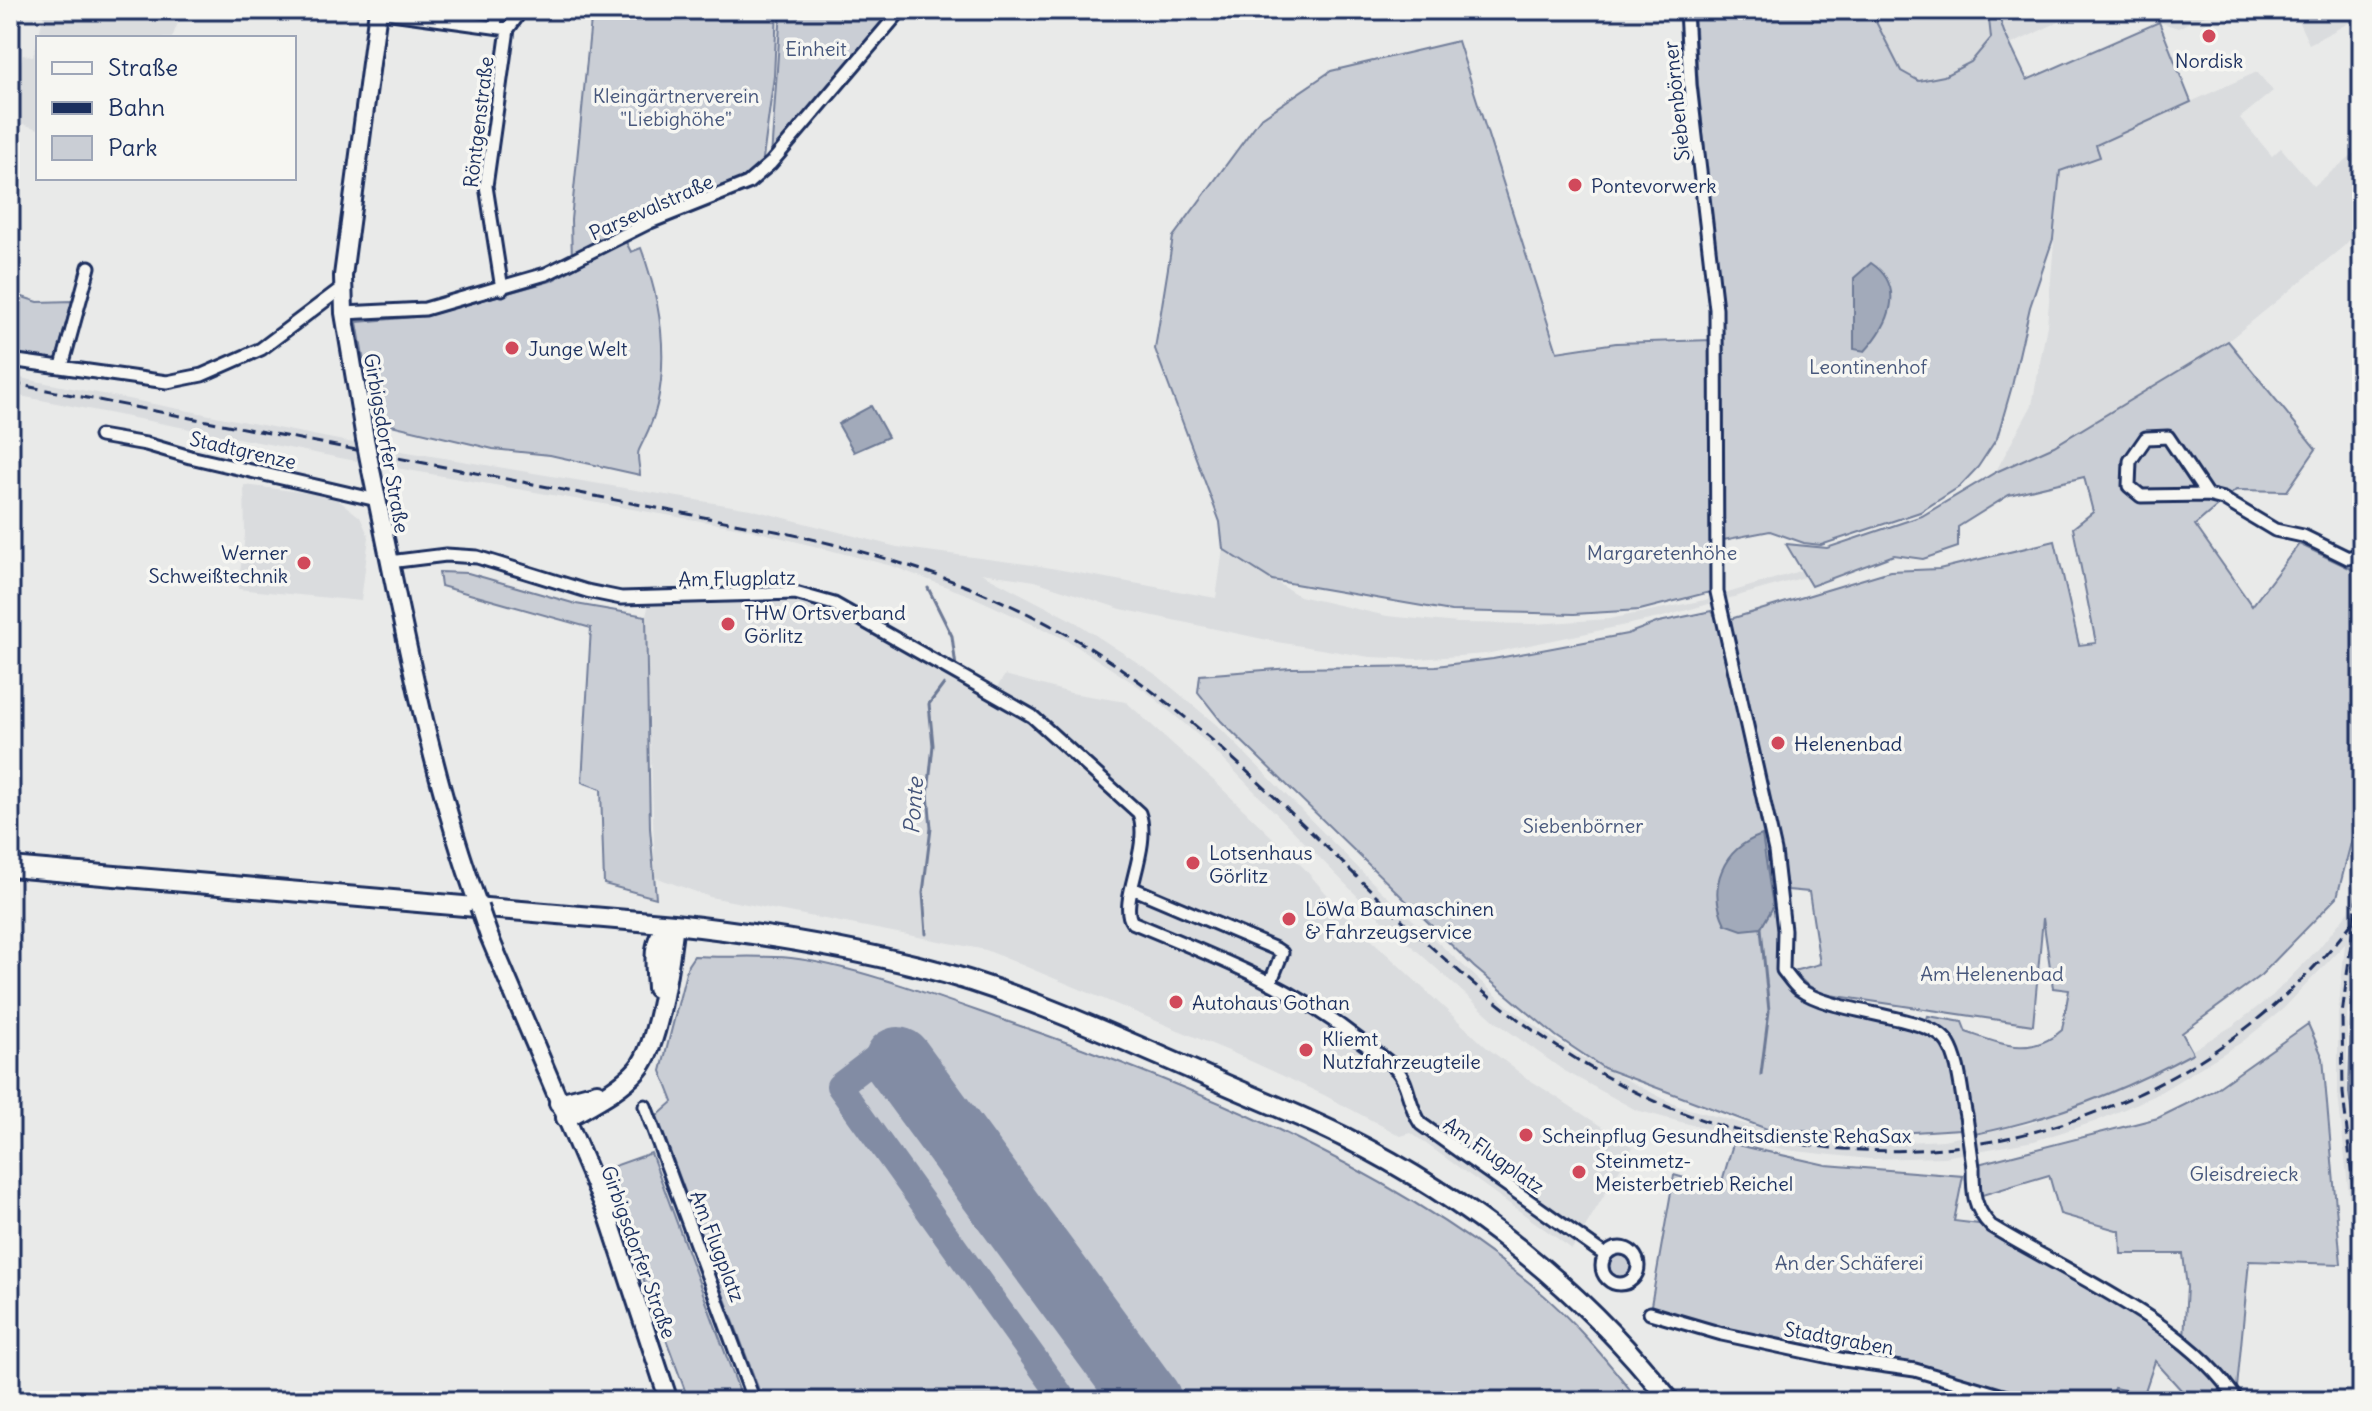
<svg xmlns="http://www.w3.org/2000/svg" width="2372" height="1411" viewBox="0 0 2372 1411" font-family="Delius,sans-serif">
<rect width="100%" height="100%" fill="#e9eae9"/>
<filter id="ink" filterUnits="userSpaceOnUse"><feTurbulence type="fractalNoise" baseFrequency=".0125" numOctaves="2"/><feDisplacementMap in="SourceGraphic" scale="16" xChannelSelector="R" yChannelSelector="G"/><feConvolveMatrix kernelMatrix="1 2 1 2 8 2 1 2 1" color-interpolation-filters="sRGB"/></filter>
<g filter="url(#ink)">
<path fill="#dadcde" d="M45 10H183L172 38H38Z
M1870 10H1988L1991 38 1970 62 1944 76 1919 81 1901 71Z
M1997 10H2084L2010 45Z
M2153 10H2215L2178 28 2159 22Z
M2293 10H2362V16L2309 44Z
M38 39V129L10 120V95L23 55 33 56Z
M2257 72 2273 91 2240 118 2272 156 2281 148 2314 186 2362 147V226L2344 246 2228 341 2054 446 1996 471 2032 405 2047 325 2060 171 2100 157 2095 145Z
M10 376 359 444 750 509 897 547 1040 566 1216 598 1223 549 1299 596 1387 616 1458 623 1535 624 1609 619 1705 600 1803 570 1805 577 1659 618 1486 654 1417 659 1370 657 1277 642 1121 609 1035 581 981 573 1077 623 1158 676 1219 727 1381 891 1508 1006 1574 1053 1678 1106 1789 1136 1869 1144 1943 1140 2029 1124 2146 1078 2234 1025 2272 996 2319 948 2349 911 2362 836V922L2357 929 2347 1015V1094L2362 1232V1315L2338 1094V1015L2345 944 2283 1009 2242 1042 2154 1096 2097 1121 2034 1141 1944 1157 1869 1159 1786 1150 1636 1110 1563 1070 1496 1022 1367 906 1206 742 1147 692 1067 640 971 596 892 566 747 529 356 461 10 394Z
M244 485 333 496 360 517 369 537 361 601 238 589 245 535Z
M789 596 811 599 988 701 1005 675 1071 693 1126 702 1213 780 1303 867 1346 916 1486 1047 1524 1076 1633 1147 1572 1249 1411 1133 1401 1136 1324 1095 1231 1052 986 950 710 897 655 877 646 616 649 603Z"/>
<path fill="#caced5" stroke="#727e9a" stroke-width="2" d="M10 10H23L10 62Z
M592 10H777L774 76 762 166 742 181 572 261 571 220Z
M781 10H899L771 158Z
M1694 10H1870L1901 71 1919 81 1944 76 1971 62 1991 38 1988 10H1997L2004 32 2027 80 2159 22 2191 102 2096 145 2100 157 2060 171 2053 239 2030 307 2012 386 1997 438 1978 467 1959 487 1920 512 1821 545 1804 543 1770 531 1718 541 1723 321 1698 84Z
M1458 41 1557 352 1616 343 1712 340 1714 591 1640 610 1574 614 1451 611 1272 580 1223 549 1220 522 1155 349 1173 237 1260 119 1331 71Z
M625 240 631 252 641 248C660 299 669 351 657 405 653 423 646 435 639 450 636 455 640 468 640 475L550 455 493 449 374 421 357 322 426 316 551 281Z
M10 293 38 302 72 301 56 361 10 356Z
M2228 341 2316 449 2287 491 2236 490 2195 525 2252 606 2299 544 2362 574V800L2337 897 2261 975 2182 1033 2193 1053C2123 1091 2053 1119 1975 1134 1966 1090 1969 1044 1926 1021L1928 1016 1962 1022 1966 1032C2002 1044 2030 1058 2062 1030L2069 990 2053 988 2043 918 2033 1025 1823 994 1806 984 1793 971 1820 964 1809 892 1788 890 1727 620 1890 571 1939 569 2055 541 2079 645 2096 643 2073 528 2093 512 2084 477 2009 495 1958 527V547L1923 559 1894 555 1811 586 1786 544 1827 548 1922 516 1996 472 2054 446Z
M439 572 468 573 576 604 646 616 650 828 656 898 604 884 601 789 582 782 591 628 441 586Z
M1712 611 1717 620 1778 893 1781 971 1799 993 1857 1016 1934 1030 1949 1044 1960 1089V1129L1866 1135 1767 1129 1604 1068 1556 1036 1474 967 1221 721 1198 692 1200 675 1291 668 1436 666 1493 659 1627 634 1659 622Z
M2362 930V1208L2349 1092 2351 1016 2358 935Z
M694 956C726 958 759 955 791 958 852 965 940 998 1000 1019 1184 1082 1380 1162 1532 1285 1572 1318 1607 1360 1639 1401H763L657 1116 673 1102 661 1071 688 965Z
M2308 1024 2323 1058 2341 1264 2249 1261 2237 1388 2184 1338 2187 1287 2183 1254H2121L2120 1231 2060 1214 2049 1175 1979 1196 1978 1164 2158 1118 2213 1091Z
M1733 1144 1826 1165 1963 1176 1954 1221 1979 1224C2039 1259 2202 1341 2228 1401H2191L2155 1361 2144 1394 2114 1388 2109 1401H2030L1917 1368 1843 1358 1650 1311 1674 1175 1720 1188Z
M651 1153 743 1401H689L603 1170Z
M1609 1266a11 11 0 1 1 22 0a11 11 0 1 1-22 0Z"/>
<path fill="#a2aaba" stroke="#6c7995" stroke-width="2" d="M1871 263C1907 287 1889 325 1865 351L1854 349V278Z
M871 406 888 437 854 452 838 424Z
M1762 835 1773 907 1761 928 1742 930 1725 924C1707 887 1722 849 1762 835Z"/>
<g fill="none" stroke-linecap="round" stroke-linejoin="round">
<path stroke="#6c7995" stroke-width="3" d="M928 588 952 636 956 667
M926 934 923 893 931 828 928 794 933 745 929 704 944 684
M1761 1074 1769 1011 1761 928"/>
<path stroke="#828ca4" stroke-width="26" d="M898 1061 878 1056 839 1086 1065 1401"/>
<path stroke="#828ca4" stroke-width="68" d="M898 1061 1148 1401"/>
<g stroke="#1b2f5e" stroke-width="17">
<path id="street" d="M1686 10 1690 85 1716 309 1717 592 1775 851 1784 930 1783 970C1788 976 1793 984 1799 989 1834 1015 1930 1014 1948 1043 1960 1062 1961 1094 1966 1116
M377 11 508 29
M495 26 497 10
M502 289 486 186 508 29 516 18 517 10
M344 313 425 309 546 274 650 222 748 183 771 163 901 10
M10 360 167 382 202 375 261 349 343 287
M62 366 89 267
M100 436 146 444 190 457 377 500
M2207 495 2168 437 2146 438 2130 461 2129 486 2141 496 2207 495 2223 499 2275 530 2303 536 2348 558 2362 553
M389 562 446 555 477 557 587 591 621 598 795 593 834 604 1032 716 1139 813C1152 848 1118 902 1132 922 1215 957 1287 983 1358 1039 1371 1049 1386 1058 1397 1070 1409 1083 1408 1106 1421 1124L1605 1255
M1132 888 1276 949 1282 953 1271 981
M645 1106 754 1401
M1973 1167C1973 1193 1973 1207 1991 1226 2065 1272 2192 1325 2237 1401
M1602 1266a18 18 0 1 1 36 0a18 18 0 1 1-36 0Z
M1650 1313 1722 1334 1844 1360 1915 1370 2020 1401"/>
</g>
<g stroke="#1b2f5e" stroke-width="22">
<path id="secondary" d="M365 439 344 313 343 276 378 10
M371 470C402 618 427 764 479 907
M489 936 608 1216 669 1401"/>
</g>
<g stroke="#1b2f5e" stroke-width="24">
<path id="primary" d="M10 867 674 924C756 933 838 946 918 966 1019 991 1116 1037 1211 1078 1255 1098 1301 1115 1344 1137 1469 1199 1584 1291 1670 1401
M657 988C656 965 649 936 674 924
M559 1103 597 1093
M566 1118C590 1104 620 1090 638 1069 660 1043 669 959 674 924"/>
</g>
<use href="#street" stroke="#f6f6f2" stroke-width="11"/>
<use href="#secondary" stroke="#f6f6f2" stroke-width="16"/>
<use href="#primary" stroke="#f6f6f2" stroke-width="18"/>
<path stroke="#1b2f5e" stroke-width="3" stroke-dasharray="12 6" stroke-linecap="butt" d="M10 383 781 532C900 558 1014 595 1116 665 1347 824 1493 1091 1789 1142 1868 1156 1951 1153 2029 1133 2162 1100 2280 1021 2362 910
M2362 856 2342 1015 2343 1093 2362 1274"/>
<g stroke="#1b2f5e" stroke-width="17" stroke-linecap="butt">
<path id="street-bridge" d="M1966 1116 1973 1167"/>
</g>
<g stroke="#1b2f5e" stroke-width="22" stroke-linecap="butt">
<path id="secondary-bridge" d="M365 439 371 470
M479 907 489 936"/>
</g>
<use href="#street-bridge" stroke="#f6f6f2" stroke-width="11"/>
<use href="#secondary-bridge" stroke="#f6f6f2" stroke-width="16"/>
</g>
</g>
<g fill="#d1495b" stroke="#f6f6f2" stroke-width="3">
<circle cx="2209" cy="36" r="8"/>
<circle cx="1575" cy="185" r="8"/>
<circle cx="512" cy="348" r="8"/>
<circle cx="304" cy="563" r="8"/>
<circle cx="728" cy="624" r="8"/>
<circle cx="1778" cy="743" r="8"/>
<circle cx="1193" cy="863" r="8"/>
<circle cx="1289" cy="919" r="8"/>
<circle cx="1176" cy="1002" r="8"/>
<circle cx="1306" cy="1050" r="8"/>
<circle cx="1526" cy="1135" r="8"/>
<circle cx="1579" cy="1172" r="8"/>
</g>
<g text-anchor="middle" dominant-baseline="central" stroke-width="7" stroke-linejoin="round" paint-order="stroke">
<g font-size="20" fill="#47577c" stroke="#f6f6f2">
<text x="816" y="48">Einheit</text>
<text x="676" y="95">Kleingärtnerverein<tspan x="676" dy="23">"Liebighöhe"</tspan></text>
<text x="1868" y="366">Leontinenhof</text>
<text x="1662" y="552">Margaretenhöhe</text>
<text x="1583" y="825">Siebenbörner</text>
<text x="1992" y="973">Am Helenenbad</text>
<text x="2244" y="1173">Gleisdreieck</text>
<text x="1849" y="1262">An der Schäferei</text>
</g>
<g font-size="20" fill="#1b2f5e" stroke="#f6f6f2" text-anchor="start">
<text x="2209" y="60" text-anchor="middle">Nordisk</text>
<text x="1591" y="185">Pontevorwerk</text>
<text x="528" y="348">Junge Welt</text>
<text x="288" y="552" text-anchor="end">Werner<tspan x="288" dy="23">Schweißtechnik</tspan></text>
<text x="744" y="612">THW Ortsverband<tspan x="744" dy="23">Görlitz</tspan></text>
<text x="1794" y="743">Helenenbad</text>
<text x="1209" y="852">Lotsenhaus<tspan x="1209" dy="23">Görlitz</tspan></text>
<text x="1305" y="908">LöWa Baumaschinen<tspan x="1305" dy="23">&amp; Fahrzeugservice</tspan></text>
<text x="1192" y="1002">Autohaus Gothan</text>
<text x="1322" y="1038">Kliemt<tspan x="1322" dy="23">Nutzfahrzeugteile</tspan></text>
<text x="1542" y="1135">Scheinpflug Gesundheitsdienste RehaSax</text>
<text x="1595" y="1160">Steinmetz-<tspan x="1595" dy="23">Meisterbetrieb Reichel</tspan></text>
</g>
<g font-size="20" fill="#1b2f5e" stroke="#f6f6f2">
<text transform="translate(1676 101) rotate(-96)">Siebenbörner</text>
<text transform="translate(478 122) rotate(-83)">Röntgenstraße</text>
<text transform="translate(651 207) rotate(-24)">Parsevalstraße</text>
<text transform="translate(387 443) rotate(80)">Girbigsdorfer Straße</text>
<text transform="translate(243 450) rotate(13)">Stadtgrenze</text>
<text transform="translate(737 578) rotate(-1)">Am Flugplatz</text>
<text transform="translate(1494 1155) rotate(35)">Am Flugplatz</text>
<text transform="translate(718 1246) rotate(69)">Am Flugplatz</text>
<text transform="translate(639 1252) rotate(70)">Girbigsdorfer Straße</text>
<text transform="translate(1839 1338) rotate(10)">Stadtgraben</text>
</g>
<g font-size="22" font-style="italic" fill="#44547a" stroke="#f6f6f2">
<text transform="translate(913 806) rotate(-86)">Ponte</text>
</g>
</g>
<rect width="2372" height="1411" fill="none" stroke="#f6f6f2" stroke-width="40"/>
<rect x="20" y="20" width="2332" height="1371" fill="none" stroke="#1b2f5e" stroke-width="3" filter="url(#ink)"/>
<rect x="36" y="36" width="260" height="144" fill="#f6f6f2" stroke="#9ea6b7" stroke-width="2"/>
<rect x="52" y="62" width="40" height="12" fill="#f6f6f2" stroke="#9ea6b7" stroke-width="2"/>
<text x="108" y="76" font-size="24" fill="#1b2f5e">Straße</text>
<rect x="52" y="102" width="40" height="12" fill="#1b2f5e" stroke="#9ea6b7" stroke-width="2"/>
<text x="108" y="116" font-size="24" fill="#1b2f5e">Bahn</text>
<rect x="52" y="136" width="40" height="24" fill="#caced5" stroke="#9ea6b7" stroke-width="2"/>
<text x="108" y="156" font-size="24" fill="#1b2f5e">Park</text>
</svg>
